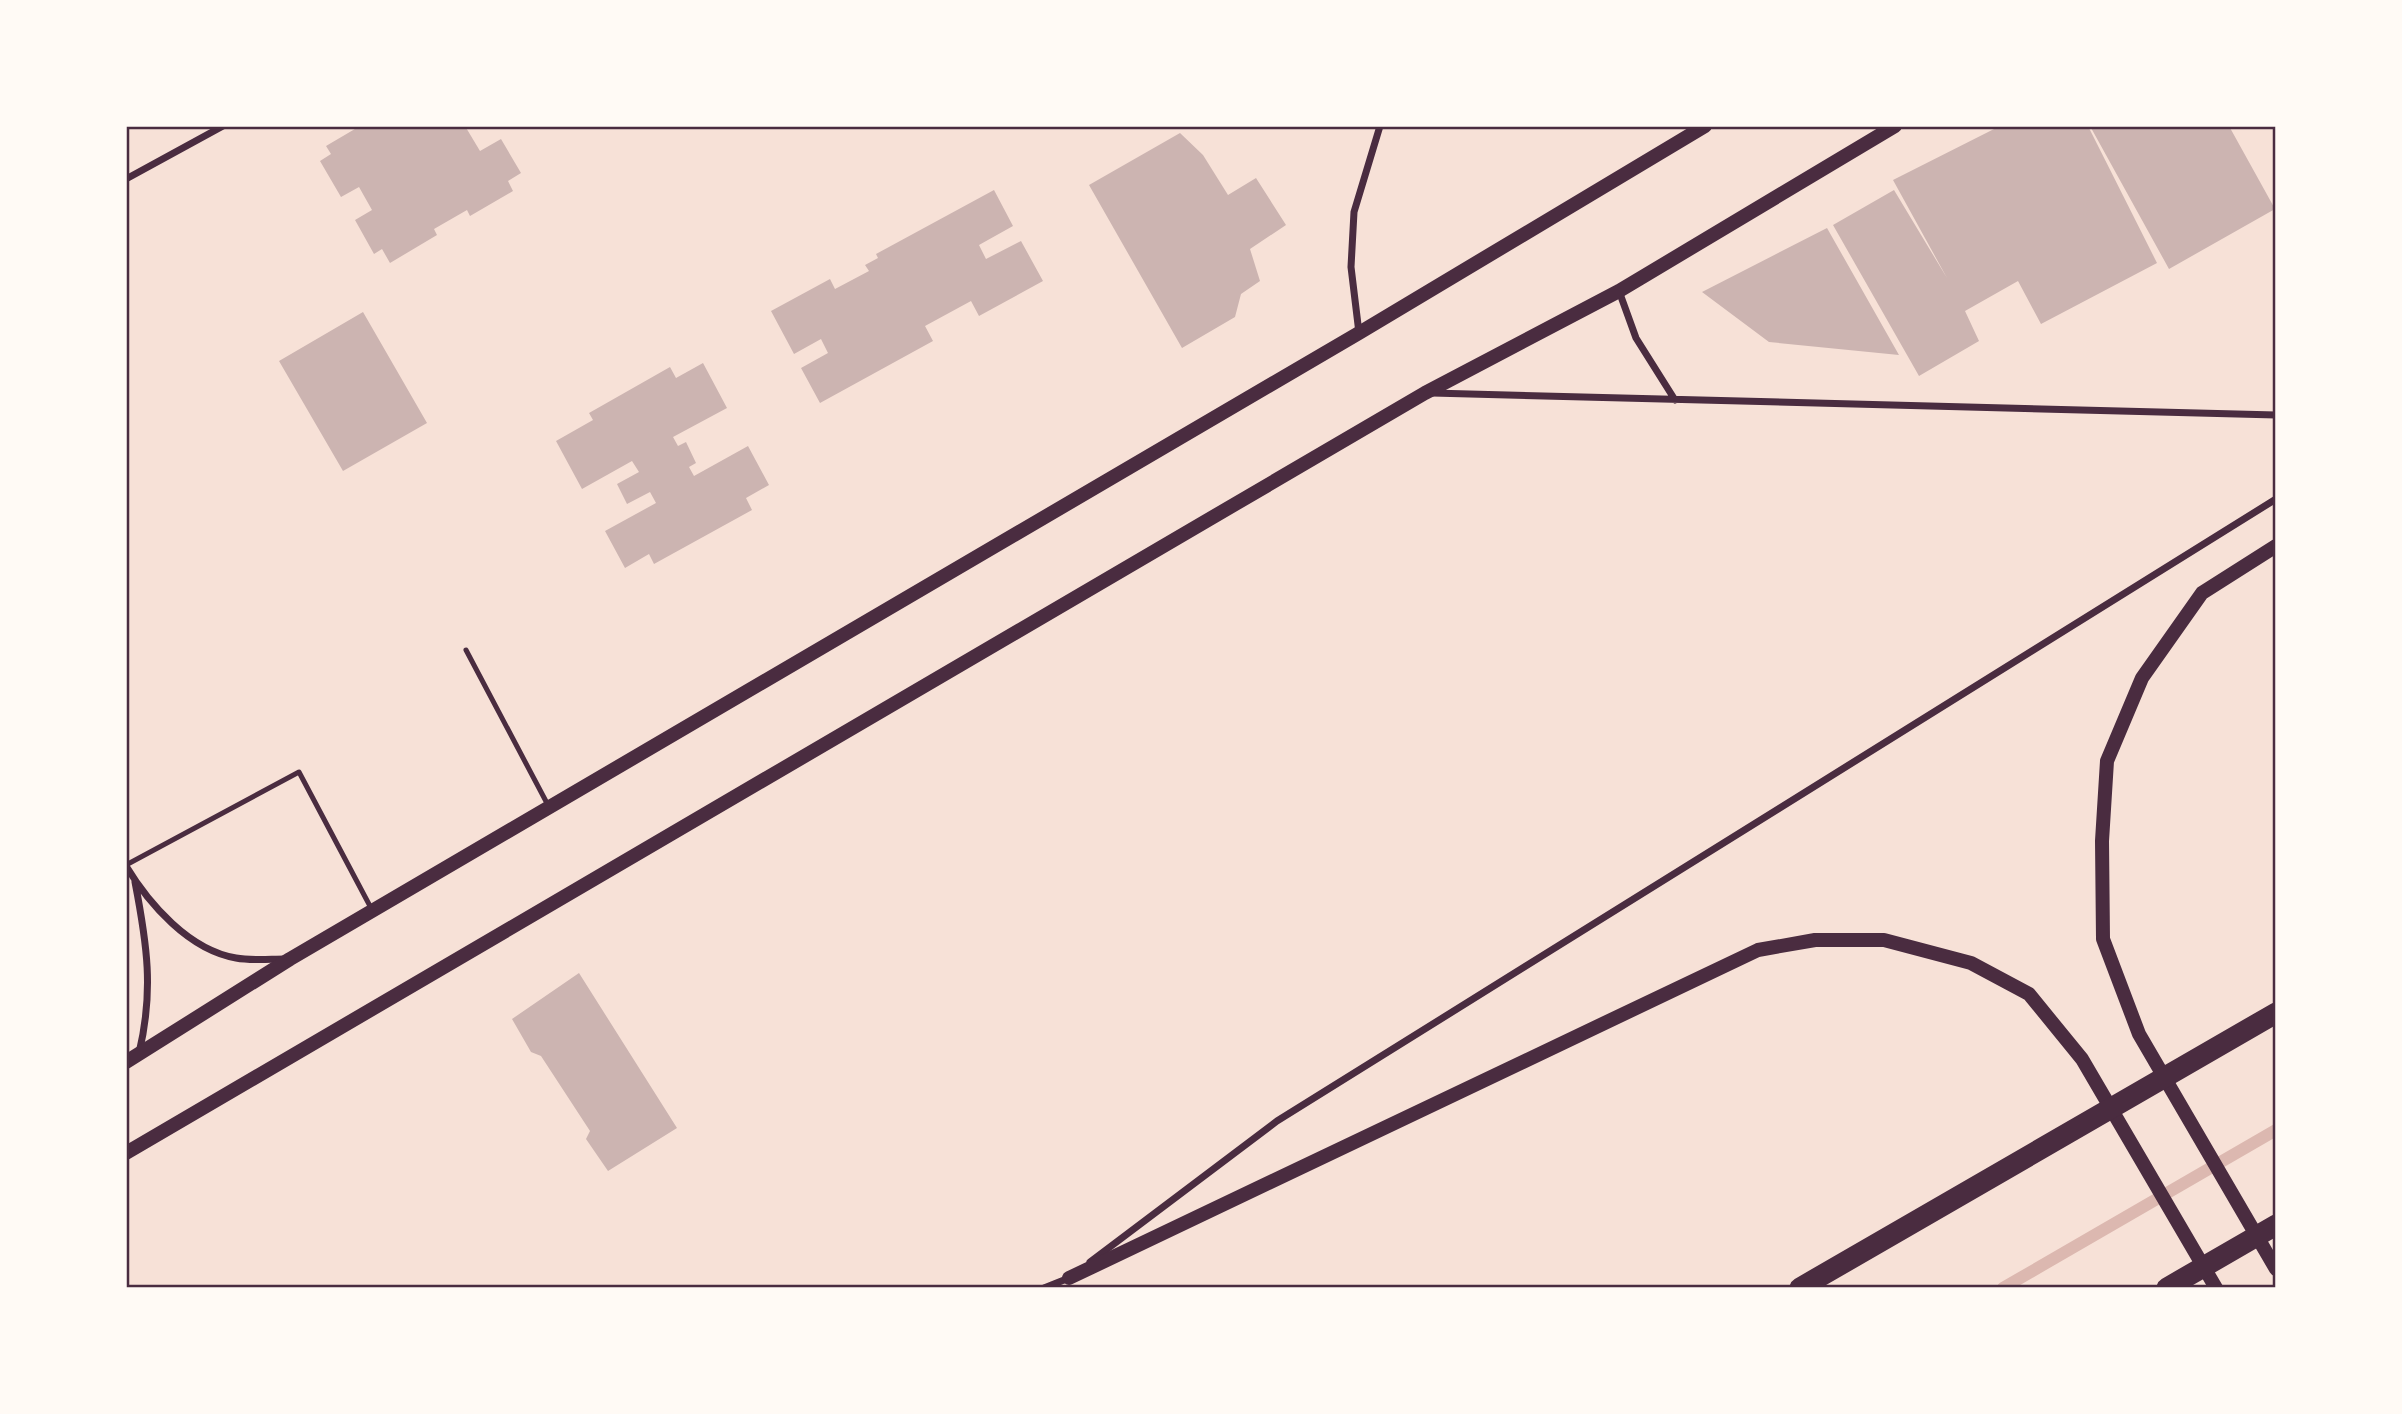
<svg xmlns="http://www.w3.org/2000/svg" width="2402" height="1414" viewBox="0 0 2402 1414" font-family="Overpass,sans-serif">
<rect width="100%" height="100%" fill="#f7e1d7"/>
<g fill="none" stroke-linecap="round" stroke-linejoin="round">
<path stroke="#dcb8b0" stroke-width="12" d="M2003 1288 2276 1130"/>
</g>
<path fill="#ccb4b1" d="M360 126H465L480 151 501 139 521 173 508 181 513 191 470 216 467 210 434 229 437 235 390 263 382 249 374 254 355 220 372 210 359 187 341 197 320 161 331 154 326 146Z
M2000 126H2088L2157 263 2041 324 2018 281 1965 311 1979 341 1919 376 1833 225 1894 190 1947 278 1893 180Z
M2090 126H2229L2275 209 2169 269Z
M1180 133 1203 155 1228 195 1256 178 1286 225 1250 249 1260 281 1241 294 1235 317 1182 348 1089 185Z
M994 190 1013 226 979 245 986 259 1021 241 1043 281 979 316 971 301 925 326 933 341 820 403 801 368 828 353 821 339 794 354 771 311 830 279 835 289 869 271 865 265 878 258 876 254Z
M1827 228 1899 355 1769 342 1702 292Z
M363 312 427 423 343 471 279 361Z
M703 363 727 408 673 437 678 446 686 442 696 463 689 467 694 476 748 446 769 485 746 498 752 510 654 564 649 554 625 568 605 531 656 503 650 492 627 504 617 484 639 472 632 461 582 489 556 441 593 420 589 413 670 367 676 378Z
M579 973 677 1128 608 1171 586 1139 590 1131 541 1056 531 1052 512 1019Z"/>
<g fill="none" stroke-linecap="round" stroke-linejoin="round">
<path stroke="#4a2c40" stroke-width="5" d="M466 650 549 807
M126 865 299 772 371 908"/>
<path stroke="#4a2c40" stroke-width="7" d="M126 179 223 126
M1619 291 1636 338 1675 400
M1359 333 1351 267 1354 212 1380 126
M1432 393 2276 415
M126 866C149 904 189 950 236 958 252 961 270 959 285 959
M135 882C147 944 154 991 139 1053
M1090 1262 1277 1121 2276 499
M1044 1288 1069 1278"/>
<path stroke="#4a2c40" stroke-width="14" d="M2276 546 2202 593 2142 678 2107 761 2102 841 2103 939 2139 1034 2276 1269
M126 1062 290 959 1359 333 1705 126
M126 1153 1425 393 1619 291 1895 126
M1069 1278 1758 950 1815 940H1884L1971 963 2029 994 2082 1059 2216 1288"/>
<path stroke="#4a2c40" stroke-width="21" d="M1800 1288 2276 1013
M2167 1288 2276 1225"/>
</g>
<rect width="2402" height="1414" fill="none" stroke="#fffaf5" stroke-width="256"/>
<rect x="128" y="128" width="2146" height="1158" fill="none" stroke="#4a2c40" stroke-width="2.5"/>
</svg>
